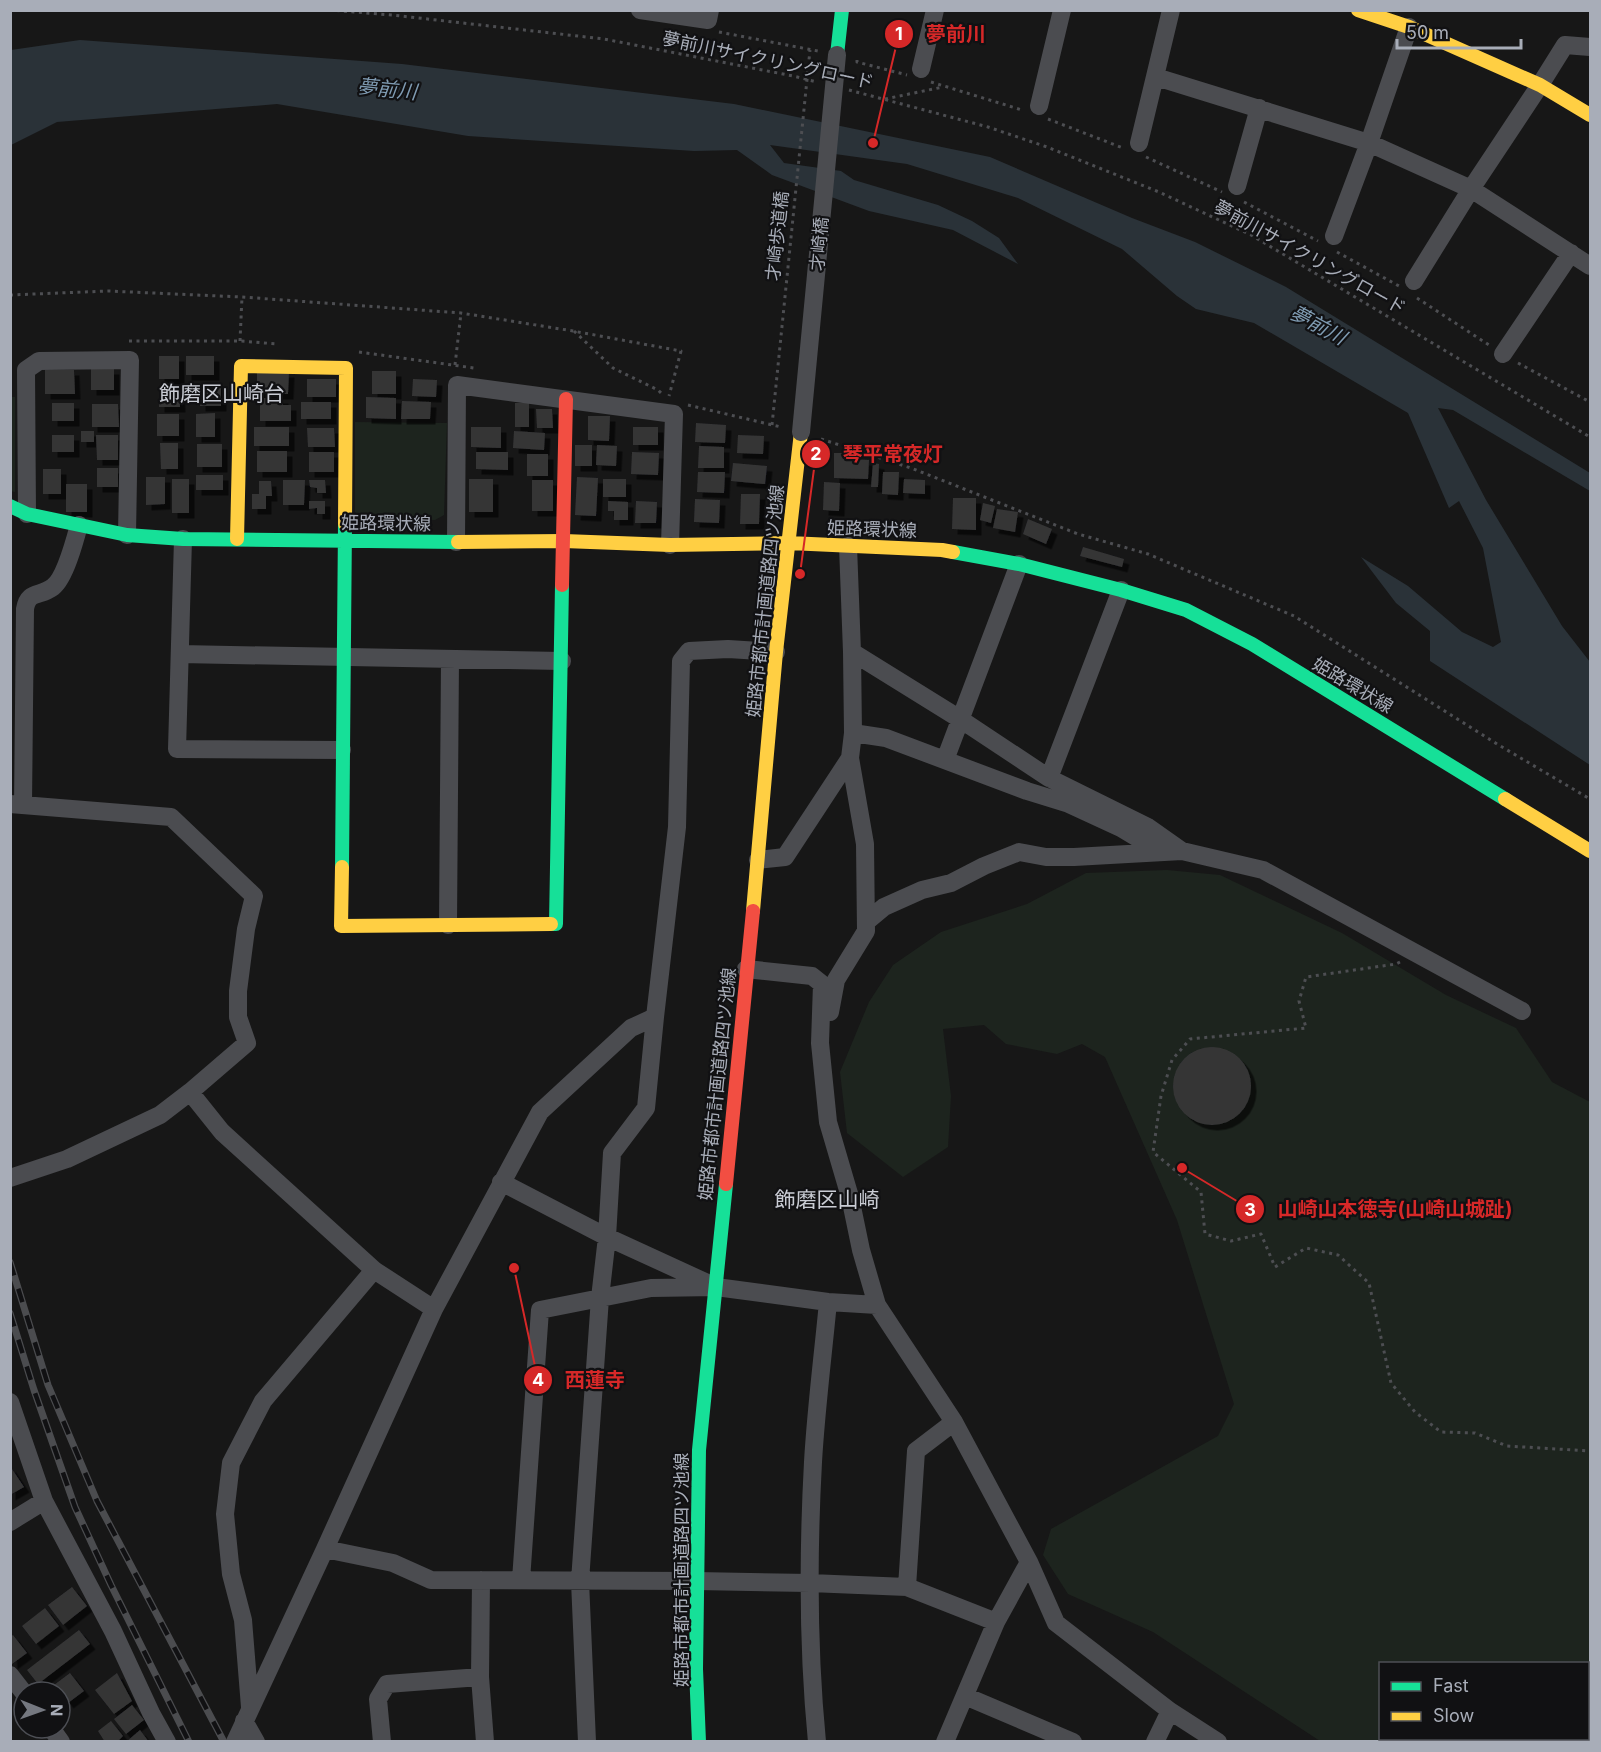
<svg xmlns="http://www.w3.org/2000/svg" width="1601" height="1752" viewBox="0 0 1601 1752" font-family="Inter,'Noto Sans JP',sans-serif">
<defs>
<filter id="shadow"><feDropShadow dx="5.5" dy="5.5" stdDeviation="0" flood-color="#0009"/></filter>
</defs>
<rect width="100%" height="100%" fill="#171717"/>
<path fill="#1d241e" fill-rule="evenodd" d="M11 397H15V492L10 491Z
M355 422 447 423 444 515 435 520 361 519 355 512Z
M1167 870 1220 875 1342 933 1446 995 1516 1028 1552 1082 1590 1102V1741H1320L1153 1632 1068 1594 1043 1555 1051 1529 1218 1436 1234 1404 1177 1220 1105 1057 1082 1044 1057 1054 1006 1044 984 1025 943 1029 951 1096 948 1147 903 1177 847 1133 840 1072 869 1002 893 965 941 932 1027 904 1086 873ZM1380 1664H1588V1738H1380Z"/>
<path fill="#2a3238" d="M80 40 402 64 734 104 990 157 1132 218 1195 242 1286 287 1590 473V491L1453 410 1438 408 1486 500 1562 626 1590 662V765L1430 661V631L1396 603 1361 557 1408 586 1462 632 1493 647 1501 642 1483 548 1459 501 1449 508 1408 413 1254 323 1196 309 1177 296 1122 249 1018 198 907 164 770 145 784 163 841 171 854 180 938 205 972 221 999 238 1018 264 953 230 869 211 772 175 737 150 694 151 468 136 277 104 57 122 11 145V50Z"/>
<path fill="#353536" filter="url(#shadow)" d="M159 356H179V379H159Z
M186 356H214V375H186Z
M91 369H114V390H91Z
M45 370H74L75 394H45Z
M372 371H396V394H372Z
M289 372 288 394H257V373Z
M307 379H336V397H307Z
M413 379 437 380 436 397 412 396Z
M200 383H221V406H200Z
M159 386H179L180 407H159Z
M366 397 396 398V419L366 418Z
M260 398H283V405H291V421H260Z
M402 401 431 402 430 419H401Z
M301 402H331V419H301Z
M52 403H74V421H52Z
M515 403H529V427H515Z
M92 404H118L119 427H92Z
M536 409H552L553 428H537Z
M215 413V437H196V414Z
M157 414H179V436H157Z
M588 416H610L609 441 588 440Z
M696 423 726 425 725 443 695 442Z
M254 427H289V446H254Z
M471 427H501V448L471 447Z
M633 427H658V445H633Z
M307 428H334L335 447H308Z
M81 431H94V442H81Z
M514 431 545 433 544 450 513 448Z
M52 435H74V452H52Z
M96 435H118V460H97Z
M738 435 764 436 763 454 737 453Z
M160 443H178V469H161Z
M197 444H222V467H197Z
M575 445H592V466H575Z
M597 445 617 446 616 466 596 465Z
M699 446 724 447V468H698Z
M257 451H287V472H257Z
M309 452H334V472H309Z
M476 452H508V470L476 469Z
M632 452 659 453 658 475 631 474Z
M834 453H846V459L869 460 868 479 834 478Z
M527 454H548V476H527Z
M733 463 767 466 765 484 731 481Z
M873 463 879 464 878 487H871Z
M97 468H118V487H97Z
M43 469H61V494H43Z
M698 472H725L724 493 697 492Z
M883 472H899L898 495 882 494Z
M196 475H223V490H196Z
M146 477H165V504L146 505Z
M577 477 598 478 596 516 575 515Z
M172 479H189V513H172Z
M469 479H493V512H469Z
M603 479H626V497H603Z
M904 479 925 480V494L903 493Z
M283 480H305L304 505H283Z
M309 480H325L326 493H317V488L310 487Z
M532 480H553V511H532Z
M259 481H271L272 496H266V509H252V494H259Z
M824 482 840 483 839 511 823 510Z
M66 484H87V512H66Z
M741 494H760L759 524H740Z
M953 498H976V530L952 529Z
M695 499 720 500 719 523 694 522Z
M309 501H325V514H317V508L309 509Z
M608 501 628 502V520H614V511H608Z
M636 501 657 502 656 523H635Z
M983 503 995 506 991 523 980 520Z
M997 509 1018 512 1015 532 993 528Z
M1028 519 1052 529 1046 544 1023 534Z
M1083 547 1124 559 1122 567 1080 556Z
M1173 1086a39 39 0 1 1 78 0a39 39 0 1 1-78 0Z
M10 1466 24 1487 10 1495Z
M72 1587 87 1606 63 1625 48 1605Z
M45 1608 59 1626 36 1644 22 1626Z
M79 1630 90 1644 38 1684 27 1670Z
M13 1635 27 1653 12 1664 10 1637Z
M70 1673 84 1691 68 1703 54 1685Z
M117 1673 132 1701 114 1714 95 1690Z
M132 1705 144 1720 126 1734 114 1719Z
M111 1721 123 1736 117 1742H105L98 1731Z
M140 1730 149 1742H126Z"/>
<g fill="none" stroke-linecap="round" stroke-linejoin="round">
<path stroke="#4d4e52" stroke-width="3" stroke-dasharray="3 4.5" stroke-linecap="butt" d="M329 10 392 15 604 39 793 76 817 82
M719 32 818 51
M857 60V62L907 75
M931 82 1022 110
M849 90 988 127 1047 147 1159 192 1251 235 1590 437
M885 99 943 87
M1048 119 1123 148
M1146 157 1222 192
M1244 202 1318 241
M1337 252 1399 286
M10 295 108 291 242 297 461 313 573 331 681 351 669 396
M1417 298 1489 345
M574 331 613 368 658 390 663 395
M129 341H240L278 344
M240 341 242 297
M359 352 474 368
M1518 363 1590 402
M455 365 461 313
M688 405 781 427
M821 439 911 468 1078 534 1148 554 1294 616 1497 744 1590 799
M1400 962 1396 964 1306 977 1299 1001 1306 1028 1190 1039 1172 1060 1161 1096 1153 1152 1201 1192 1205 1234 1231 1241 1261 1234 1275 1267 1306 1248 1338 1255 1369 1283 1391 1383 1415 1412 1441 1432 1475 1433 1507 1446 1590 1451"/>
<path stroke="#4b4c50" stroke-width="18" d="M640 10 708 20 710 10
M921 69 935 10
M1156 77 1369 143 1471 189 1590 266
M1039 106 1062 10
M1139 143 1171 10
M1237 186 1259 108
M1334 236 1369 143 1409 27
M1414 281 1471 189 1540 85 1565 45 1590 47
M1503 354 1571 253
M27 514 26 370 39 361 130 360 127 535
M183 539 177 749 342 750
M456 542 457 385 674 414 670 545
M852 652 960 719 1049 778 1121 590
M180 654 562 661
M853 733 886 738 1027 791 1069 804 1121 828 1161 852
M945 760 1019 564
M1049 778 1148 827 1182 851
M10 804 171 817 254 896 246 929 238 991V1017L247 1043 190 1092 160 1115 67 1159 10 1178
M23 805 25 609C28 590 40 597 53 587 65 578 75 540 79 525
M758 860 785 857 850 758 853 733 852 652 848 546
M866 922 884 907 922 890 951 883 984 866 1019 852 1046 857H1074L1182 851 1263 870 1522 1011
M448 925 450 659
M746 969 812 976 822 984 820 1043 828 1122 850 1197 861 1250 877 1305 954 1422 1029 1562 1056 1623 1170 1711 1218 1742
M830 1012 836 980 866 931 865 844 850 758
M190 1092 222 1132 374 1270 434 1309
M501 1182 607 1237 716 1287 828 1302 877 1305
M10 1402 44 1501 113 1631 151 1713 167 1742
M10 1522 44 1501
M325 1549 393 1563 431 1580 696 1581 810 1583 907 1587 996 1622
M481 1580 480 1677 485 1742
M521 1580 540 1310 651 1288 716 1287
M907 1587 916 1451 954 1422
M10 1675 24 1693
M965 1696 1073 1742
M250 1707 243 1620 231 1574 225 1514 231 1463 263 1401 374 1270
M244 1721 256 1742
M51 1728 61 1742
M235 1742 325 1549 434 1309 540 1112 631 1028 655 1017 677 827 681 661 689 651 728 649 776 652
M382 1742 378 1699 387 1684 480 1677
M587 1742 580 1581 600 1298 607 1237 612 1153 646 1108 655 1017
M817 1742C808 1650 808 1554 813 1462 816 1409 823 1355 828 1302
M945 1742 996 1622 1029 1562
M1155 1742 1170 1711"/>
<path stroke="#16e098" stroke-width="14" d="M837 55 842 10
M10 506 27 514 127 535 183 539 458 542
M953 552 1019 564 1121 590 1186 610 1252 644 1505 799
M342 867 345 524
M551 924H556L562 585
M699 1742 696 1669 699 1450 726 1184"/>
<path stroke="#ffcf43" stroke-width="14" d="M1358 10 1409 27 1540 85 1590 115
M237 539 241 366 346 368 345 524
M458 542 564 541 670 545 789 543 942 550 953 552
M1505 799 1590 851
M342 867 341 926 551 924
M753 911 776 652 801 432"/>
<path stroke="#f24e42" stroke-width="14" d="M562 585 566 399
M726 1184 753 911"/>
<g stroke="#4b4c4f" stroke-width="7">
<path id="rail" d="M10 1262 48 1385 97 1501 224 1742
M10 1313 34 1390 75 1507 111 1585 189 1742"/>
</g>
<use href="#rail" stroke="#111113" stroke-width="4.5" stroke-dasharray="14" stroke-linecap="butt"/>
<path stroke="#4d4e52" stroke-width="3" stroke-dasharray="3 4.5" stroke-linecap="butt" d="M772 425 810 50"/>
<path stroke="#4b4c50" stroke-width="18" d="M801 432 837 55"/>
</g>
<g text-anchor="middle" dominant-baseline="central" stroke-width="4.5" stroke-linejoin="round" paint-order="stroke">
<g font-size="18" fill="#a8adb8" stroke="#111113">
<text transform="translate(768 60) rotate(12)">夢前川サイクリングロード</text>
<text transform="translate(777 236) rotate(-84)">才崎歩道橋</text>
<text transform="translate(819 244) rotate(-85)">才崎橋</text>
<text transform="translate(1310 257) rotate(29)">夢前川サイクリングロード</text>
<text transform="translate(386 523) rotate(1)">姫路環状線</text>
<text transform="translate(872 529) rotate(2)">姫路環状線</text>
<text transform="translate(765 601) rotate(-84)">姫路市都市計画道路四ツ池線</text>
<text transform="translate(1353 685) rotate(31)">姫路環状線</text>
<text transform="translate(717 1084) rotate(-84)">姫路市都市計画道路四ツ池線</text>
<text transform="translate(681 1570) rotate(-90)">姫路市都市計画道路四ツ池線</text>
</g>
<g font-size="20" font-style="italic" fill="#7f9bb2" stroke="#111113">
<text transform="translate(387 89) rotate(6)">夢前川</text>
<text transform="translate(1318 325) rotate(28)">夢前川</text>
</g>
<g font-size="21" fill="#c9ccd4" stroke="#111113">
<text x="222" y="393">飾磨区山崎台</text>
<text x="827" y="1199">飾磨区山崎</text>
</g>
</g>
<path fill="none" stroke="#d62828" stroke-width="2" d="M873 143L899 34M800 574L816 454M1182 1168L1250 1209M514 1268L538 1380"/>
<g fill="#d62828" stroke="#111113" stroke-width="2">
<circle cx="873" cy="143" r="6"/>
<circle cx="800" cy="574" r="6"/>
<circle cx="1182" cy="1168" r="6"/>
<circle cx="514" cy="1268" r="6"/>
<circle cx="899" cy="34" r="15"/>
<circle cx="816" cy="454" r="15"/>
<circle cx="1250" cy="1209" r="15"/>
<circle cx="538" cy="1380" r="15"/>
</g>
<g font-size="18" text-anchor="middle" font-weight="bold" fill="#fff">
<text x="899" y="40">1</text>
<text x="816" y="460">2</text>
<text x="1250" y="1216">3</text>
<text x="538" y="1386">4</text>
</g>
<g font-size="20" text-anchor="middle" font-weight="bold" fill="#d62828" stroke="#111113" stroke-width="4.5" stroke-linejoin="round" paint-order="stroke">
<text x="956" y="41">夢前川</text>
<text x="893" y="461">琴平常夜灯</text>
<text x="1395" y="1216">山崎山本徳寺(山崎山城趾)</text>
<text x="595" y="1387">西蓮寺</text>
</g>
<rect width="1601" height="1752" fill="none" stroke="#a8adb8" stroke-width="24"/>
<rect x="1379" y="1662" width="210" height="78" fill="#111113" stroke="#4d4f55" stroke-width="1.5"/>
<rect x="1391" y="1682" width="30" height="9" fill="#16e098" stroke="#4d4f55" stroke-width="1.5"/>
<text x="1433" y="1692" font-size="18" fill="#a8adb8">Fast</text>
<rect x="1391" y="1712" width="30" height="9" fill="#ffcf43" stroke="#4d4f55" stroke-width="1.5"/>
<text x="1433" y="1722" font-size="18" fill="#a8adb8">Slow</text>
<g transform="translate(42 1710) rotate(91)"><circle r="28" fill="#111113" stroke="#4d4f55" stroke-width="1.5"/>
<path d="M0-4.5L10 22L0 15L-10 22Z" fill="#757880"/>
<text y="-9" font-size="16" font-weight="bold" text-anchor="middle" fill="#a8adb8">N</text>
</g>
<path d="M1397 39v9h124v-9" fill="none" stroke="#a8adb8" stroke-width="3"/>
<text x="1406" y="39" font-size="18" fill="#a8adb8" stroke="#111113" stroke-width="4.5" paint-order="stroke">50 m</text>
</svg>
